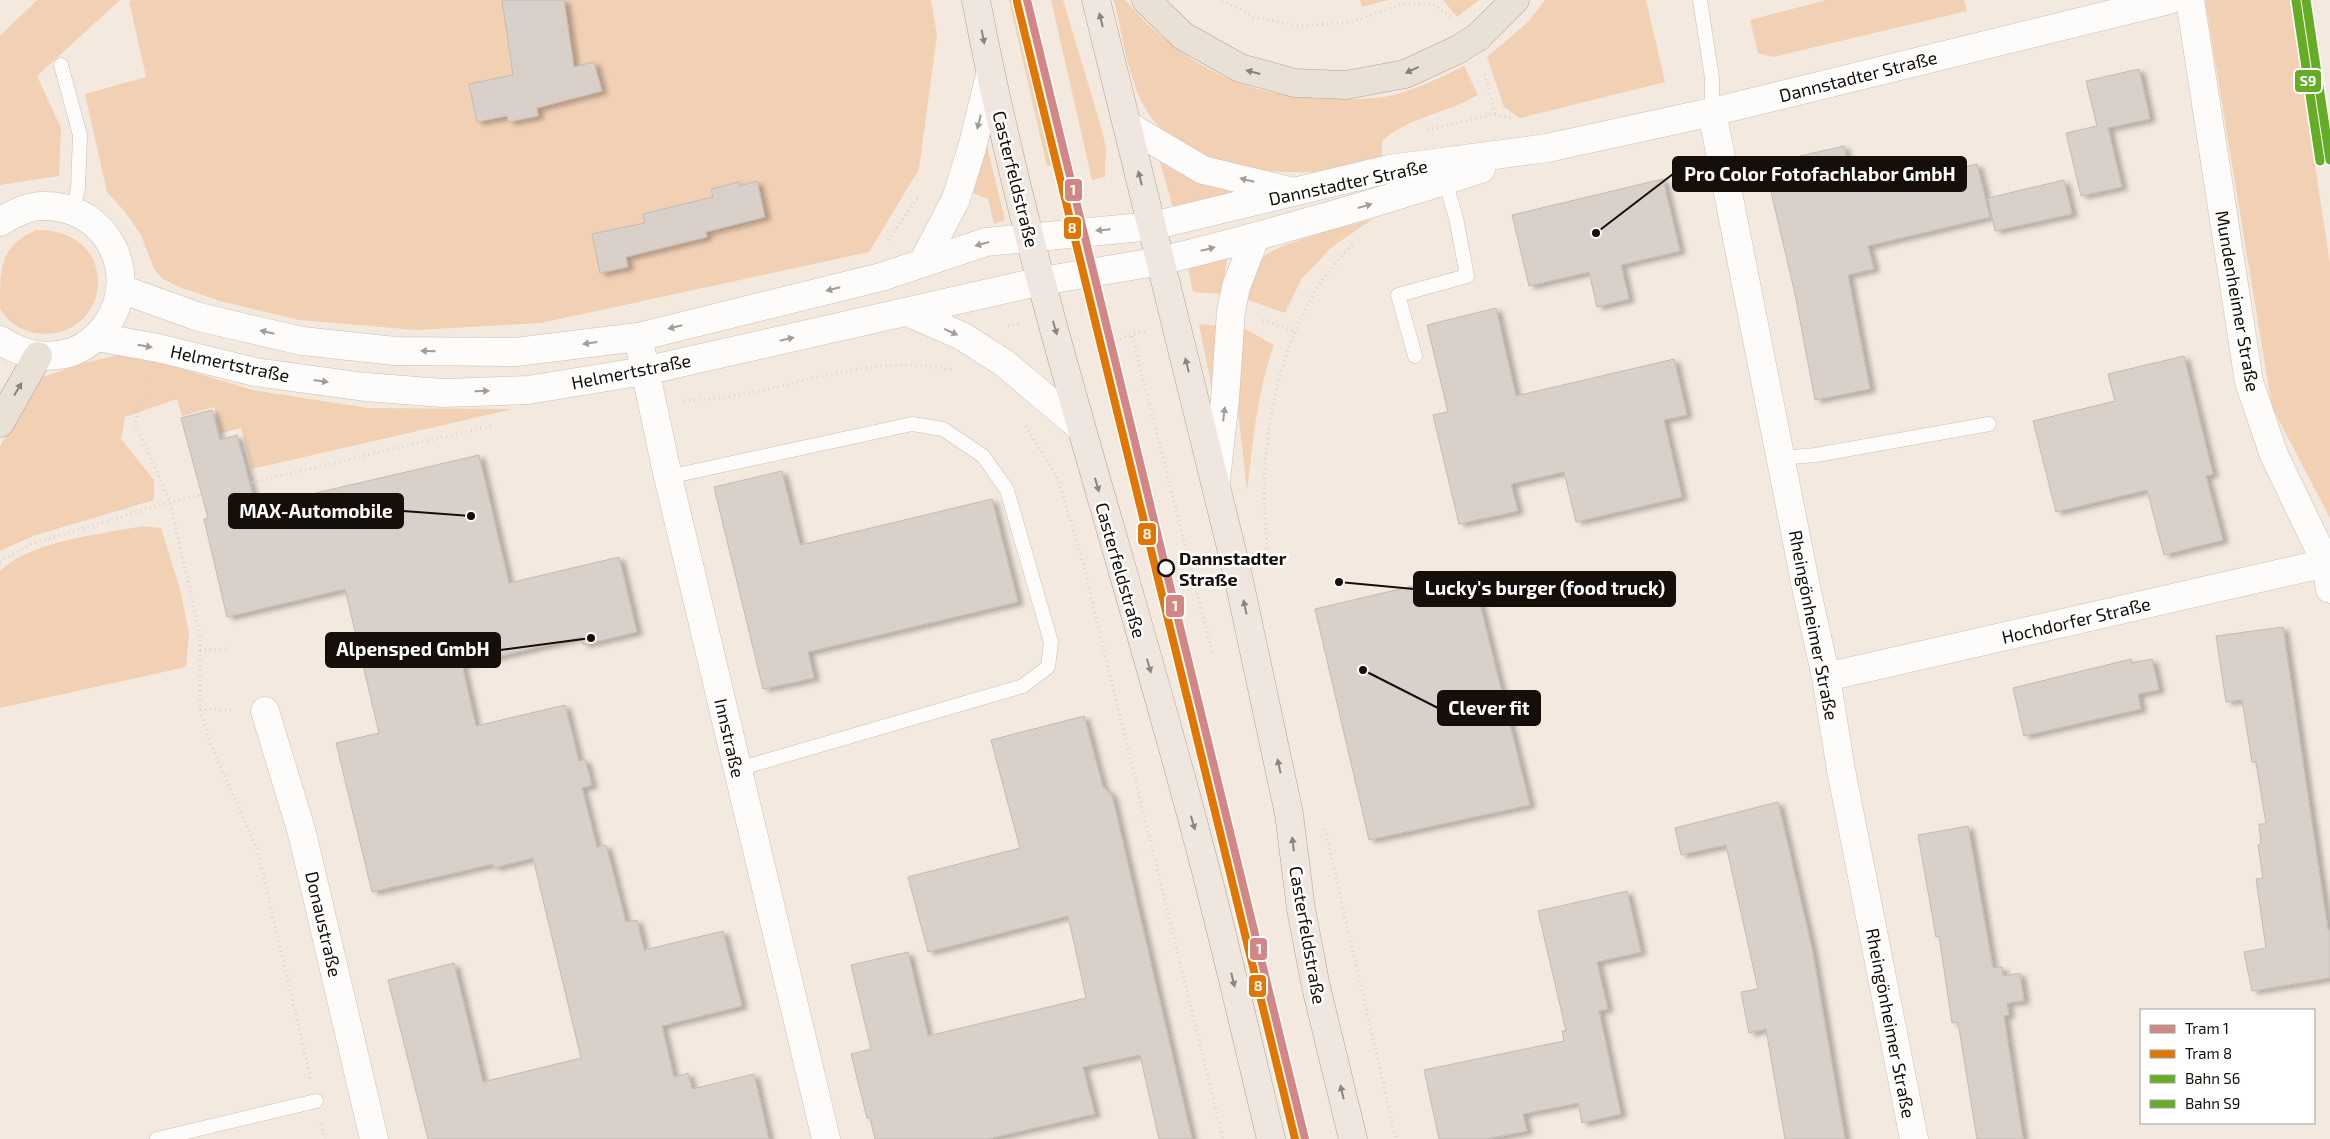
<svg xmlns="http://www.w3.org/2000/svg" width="2330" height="1139" viewBox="0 0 2330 1139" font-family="'Exo 2',sans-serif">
<defs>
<filter id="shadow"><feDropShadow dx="5.5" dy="3" stdDeviation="2.5" flood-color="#0004"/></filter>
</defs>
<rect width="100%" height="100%" fill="#f4e9df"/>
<path fill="#f2d0b4" d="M37 0H120L37 76 61 128 59 176 0 185V36Z
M134 0H931L937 35 919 169 869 252 541 323 416 330 299 320 220 301 177 286 163 279 154 269 141 235 125 212 107 192 85 94 146 77 129 1Z
M1009 0H1019L1059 165 1047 166Z
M1051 0H1063L1102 130 1106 149 1105 177 1092 180Z
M1114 0H1125C1183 67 1252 101 1341 99 1358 99 1378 99 1394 95 1419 88 1442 77 1464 66L1478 95C1448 113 1408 117 1382 141V162C1363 165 1344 169 1325 171 1268 177 1182 164 1148 113 1128 81 1123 37 1114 0Z
M1360 0H1388L1362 7Z
M1443 0H1479L1457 17Z
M1545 0H1646L1665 82 1520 118 1504 107 1487 57 1527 23Z
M1826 0H1964L1967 11 1773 57 1758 53 1750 20Z
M2205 0H2290L2330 264V518L2272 407Z
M979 141 986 142 1005 220 994 224 988 199 973 193Z
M1160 162 1198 183 1236 191 1173 208Z
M1373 219 1333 246 1302 278 1285 313 1243 298C1248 283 1254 268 1264 257 1277 243 1351 225 1373 219Z
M36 230C126 229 111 344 36 333 22 331 6 321 0 308 0 265 0 247 36 230Z
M1227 259 1222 294 1193 292 1188 268Z
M1199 324 1220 326 1214 399Z
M1240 326 1274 345C1257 392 1253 441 1247 491L1238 411Z
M118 355 169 365 253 390 368 408 513 409 252 469 241 428 221 433 214 407 182 416 177 399 125 417 121 439 154 480V500L33 536 0 551V447L20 407 43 377 84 363Z
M142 526 161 528 180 589 189 633 186 667 0 708V571C32 540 100 535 142 526Z"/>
<path fill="#d9d0c9" stroke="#c4bbb4" filter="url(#shadow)" d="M502 0H564L574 67 594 62 602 91 537 108 538 116 509 122 507 116 477 122 469 84 513 75Z
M2139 69 2150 119 2108 128 2122 187 2081 196 2066 133 2097 126 2086 81Z
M1844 146 1855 192 1977 164 1990 217 1868 246 1874 269 1848 275 1870 389 1815 400 1795 294 1768 179 1769 171 1778 161Z
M1663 179 1680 251 1621 265 1629 299 1597 307 1589 272 1529 286 1512 215Z
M2064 180 2072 214 1995 231 1988 198Z
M757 181 765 217 706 232 707 237 626 257 628 267 600 273 592 234 645 223 643 214 713 197 711 189 739 182V186Z
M1496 308 1516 396 1674 359 1687 415 1664 420 1682 497 1576 522 1564 472 1511 484 1518 511 1459 524 1433 415 1448 412 1427 325Z
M2184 356 2213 474 2206 476 2223 540 2164 555 2147 490 2056 512 2033 421 2115 401 2108 374Z
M212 410 220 440 237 435 256 507 479 455 509 583 619 557 637 632 583 645 581 637 462 665 476 726 565 705 579 761 585 759 592 785 582 788 597 847 606 845 626 922 637 920 644 950 723 931 742 1006 662 1026 674 1077 688 1073 692 1089 754 1074 769 1139H428L388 980 454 963 483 1082 581 1058 533 858 494 868 493 864 372 892 336 743 379 733 345 589 227 617 204 519 208 518 181 418Z
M782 471 800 545 992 499 1018 602 808 652 814 678 763 689 714 487Z
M1472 572 1530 805 1369 840 1315 609Z
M2283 627 2328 930H2330V978L2252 991 2244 952 2266 948 2256 879 2263 878 2258 845 2261 844 2259 824H2266L2256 762H2252L2242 700 2226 702 2216 636Z
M2131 659V663L2152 659 2159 690 2138 694 2141 709 2024 736 2013 688Z
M1084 716 1103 787 1112 795 1192 1139H1159L1140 1055 1083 1067 1095 1114 987 1139H875L870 1118H867L851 1054 871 1049 851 965 908 952 928 1036 1086 998 1068 916 928 952 908 877 1020 848 991 740Z
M1778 802 1812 948 1845 1139H1785L1766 1029 1749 1033 1741 992 1758 989 1726 845 1681 855 1675 828Z
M1968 826 1993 968 2002 967 2003 976 2020 973 2024 1001 2007 1003 2009 1015 2004 1016 2023 1139H1977L1958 1022 1952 1023 1939 936 1936 937 1918 835Z
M1627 891 1641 952 1597 962 1608 1009 1599 1011 1621 1114 1582 1123 1578 1103 1523 1114 1527 1131 1486 1139H1439L1424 1070 1564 1041 1562 1031H1566L1538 911Z"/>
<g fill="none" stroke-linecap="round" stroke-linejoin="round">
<g stroke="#c8bfb7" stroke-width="15">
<path id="service" d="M1700 0 1712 78V112
M61 65 80 135 78 188 73 210
M1415 356 1398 295 1467 276 1456 218 1444 177
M1780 458 1816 455 1989 424
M668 477 912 424 943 429 983 456 1007 490 1051 642 1048 667 1023 686 738 769
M157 1139 316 1101"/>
</g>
<g stroke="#c8bfb7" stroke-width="29">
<path id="minor" d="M2190 0 2249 382 2274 455 2326 563 2330 589
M1712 112 1807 592 1826 677 1841 770 1914 1139
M1127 125 1203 170 1290 191
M1152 226 1389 169 1547 148 1712 112 2169 0
M1161 261C1269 234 1375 204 1481 169
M638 337 668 477 826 1139
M1216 480 1225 399 1231 311 1236 287 1255 238
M1826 677 2326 563
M265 711 302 833 374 1139"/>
</g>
<g stroke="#c8bfb7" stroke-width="29">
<path id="tertiary" d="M0 222C14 213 29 205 46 206 109 207 142 277 105 327 96 338 86 347 72 352 45 360 23 355 0 340
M923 262 956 199 972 148 990 75
M121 289 199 317 302 341 395 351 516 352 638 337 881 277 986 242 1152 226
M907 312 962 336 1004 363 1080 427
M97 337 158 348 255 372 365 387 443 393 528 390 644 371 1042 281 1161 261"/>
</g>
<g stroke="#b1a294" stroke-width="29">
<path id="primary" d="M976 0C1031 289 1127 567 1201 852 1226 947 1248 1043 1271 1139
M1096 0 1238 576 1289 814 1301 909 1316 987 1353 1139"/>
</g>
<g stroke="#b1a294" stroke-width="29">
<path id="trunk" d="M1146 0 1183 36 1240 68 1295 83 1346 85 1405 74 1457 50
M1478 37 1515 0
M0 423 38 356"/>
</g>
<path stroke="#d7d4d1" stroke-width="3" stroke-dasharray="1 4" stroke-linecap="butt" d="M1222 0 1254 17 1301 26 1351 22 1400 5 1432 3 1451 17
M1495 114 1514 119
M1427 130 1495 114 1484 71
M888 240 917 199H920
M1263 320 1295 332
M1008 326 1021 323
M1132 336 1212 652
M1097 345 1122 446
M1096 346 1145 331
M149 378 135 424 170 502 200 635V709L210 743 257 849 311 1079
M684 401C698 400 712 399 726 397 806 385 871 353 953 370
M1026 426 1057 477 1079 548 1223 1139
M1268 559C1261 485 1263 424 1287 353 1297 326 1308 300 1324 278 1334 266 1342 253 1354 244
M0 562 31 544 170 502 494 425
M200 650 227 649
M200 709 234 710
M1325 829 1396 1139
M321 1124 325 1139"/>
<use href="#service" stroke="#fdfcfa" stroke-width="14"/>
<use href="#minor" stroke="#fdfcfa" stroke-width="28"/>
<use href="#tertiary" stroke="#fdfcfa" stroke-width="28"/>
<use href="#primary" stroke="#eee6df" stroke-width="28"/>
<use href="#trunk" stroke="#e9e0d6" stroke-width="28"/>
<g stroke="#b1a294" stroke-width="29" stroke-linecap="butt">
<path id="trunk-bridge" d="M1457 50 1478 37"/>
</g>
<use href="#trunk-bridge" stroke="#e9e0d6" stroke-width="28"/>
<g stroke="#fff" stroke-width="12">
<path id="rail-1" d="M2306 0 2330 160"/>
</g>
<g stroke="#fff" stroke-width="12">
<path id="rail-2" d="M2296 1 2320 161"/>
</g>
<use href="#rail-1" stroke="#65ac27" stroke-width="9"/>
<use href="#rail-2" stroke="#65ac27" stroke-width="9"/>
<g stroke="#fff" stroke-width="11">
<path id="tram-1" d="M1027 0 1305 1139"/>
</g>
<g stroke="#fff" stroke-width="11">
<path id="tram-2" d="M1017 2 1295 1139"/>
</g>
<use href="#tram-1" stroke="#d28685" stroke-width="8"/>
<use href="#tram-2" stroke="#e17600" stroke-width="8"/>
</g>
<defs><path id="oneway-solid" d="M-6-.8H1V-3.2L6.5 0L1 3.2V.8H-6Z" transform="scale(1.25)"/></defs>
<g fill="#8c857f">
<use href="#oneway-solid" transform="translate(1101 20) rotate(-104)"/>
<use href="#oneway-solid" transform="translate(983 37) rotate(79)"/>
<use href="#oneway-solid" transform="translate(1140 178) rotate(-104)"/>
<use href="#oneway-solid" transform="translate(1055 328) rotate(74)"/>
<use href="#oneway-solid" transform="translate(1187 365) rotate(-104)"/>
<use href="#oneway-solid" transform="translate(1097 485) rotate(74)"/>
<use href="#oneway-solid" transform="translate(1245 607) rotate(-102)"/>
<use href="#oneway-solid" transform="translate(1149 666) rotate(74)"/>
<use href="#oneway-solid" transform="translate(1279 766) rotate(-102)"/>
<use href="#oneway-solid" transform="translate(1193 823) rotate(74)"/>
<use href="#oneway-solid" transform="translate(1293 844) rotate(-97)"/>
<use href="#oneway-solid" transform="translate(1233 980) rotate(76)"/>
<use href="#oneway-solid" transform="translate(1342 1092) rotate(-103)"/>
</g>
<g fill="#8a827a">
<use href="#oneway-solid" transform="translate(1412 70) rotate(155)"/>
<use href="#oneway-solid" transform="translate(1253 72) rotate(-165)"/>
<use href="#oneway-solid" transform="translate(18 389) rotate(-59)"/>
</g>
<g fill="#a09d9a">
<use href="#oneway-solid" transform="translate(979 122) rotate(104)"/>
<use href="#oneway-solid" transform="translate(1247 180) rotate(-166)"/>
<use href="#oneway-solid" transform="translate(1365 206) rotate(-16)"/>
<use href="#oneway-solid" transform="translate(1103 230) rotate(174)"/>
<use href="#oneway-solid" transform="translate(982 244) rotate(165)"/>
<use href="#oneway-solid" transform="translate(1208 249) rotate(-14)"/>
<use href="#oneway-solid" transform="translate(833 289) rotate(166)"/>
<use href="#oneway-solid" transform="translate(675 327) rotate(166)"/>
<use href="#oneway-solid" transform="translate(267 332) rotate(-167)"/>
<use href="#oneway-solid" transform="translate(951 332) rotate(24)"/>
<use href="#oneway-solid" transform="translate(787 339) rotate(-13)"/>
<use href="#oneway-solid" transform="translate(590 343) rotate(172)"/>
<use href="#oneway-solid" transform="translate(145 346) rotate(10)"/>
<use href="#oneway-solid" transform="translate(428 351) rotate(-179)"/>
<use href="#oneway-solid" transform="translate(321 381) rotate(8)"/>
<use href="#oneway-solid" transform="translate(482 391) rotate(-2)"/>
<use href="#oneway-solid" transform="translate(1224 414) rotate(-83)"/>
</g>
<circle fill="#fff" stroke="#150e09" stroke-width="2.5" cx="1166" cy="568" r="8"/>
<g text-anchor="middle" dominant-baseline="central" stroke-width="5" stroke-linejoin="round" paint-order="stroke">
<g font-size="18" fill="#150e09" stroke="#fff">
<text transform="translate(1858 76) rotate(-14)">Dannstadter Straße</text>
<text transform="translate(1016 179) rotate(76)">Casterfeldstraße</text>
<text transform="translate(1348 182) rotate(-12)">Dannstadter Straße</text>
<text transform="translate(2238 301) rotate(80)">Mundenheimer Straße</text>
<text transform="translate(230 363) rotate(12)">Helmertstraße</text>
<text transform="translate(631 371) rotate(-11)">Helmertstraße</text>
<text transform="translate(1121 570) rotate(74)">Casterfeldstraße</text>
<text transform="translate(2076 620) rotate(-13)">Hochdorfer Straße</text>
<text transform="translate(1814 625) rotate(79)">Rheingönheimer Straße</text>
<text transform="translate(730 738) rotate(77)">Innstraße</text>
<text transform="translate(324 924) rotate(77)">Donaustraße</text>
<text transform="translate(1308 935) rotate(80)">Casterfeldstraße</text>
<text transform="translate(1891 1023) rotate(79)">Rheingönheimer Straße</text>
</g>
<g font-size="18" font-weight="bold" fill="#150e09" stroke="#fff" text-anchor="start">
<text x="1179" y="558">Dannstadter<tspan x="1179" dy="21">Straße</tspan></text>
</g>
</g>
<path fill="none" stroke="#150e09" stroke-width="2" d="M1596 233L1673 174M471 516L403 511M1339 582L1414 589M591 638L500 650M1363 670L1438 708"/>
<g fill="#150e09" stroke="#fff" stroke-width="2">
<circle cx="1596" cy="233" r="5"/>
<circle cx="471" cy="516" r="5"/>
<circle cx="1339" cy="582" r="5"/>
<circle cx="591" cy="638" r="5"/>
<circle cx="1363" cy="670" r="5"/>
</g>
<g fill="#150e09" stroke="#150e09" stroke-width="2">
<rect x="1673" y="157" width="293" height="34" rx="5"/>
<rect x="229" y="494" width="174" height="34" rx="5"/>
<rect x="1414" y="572" width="261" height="34" rx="5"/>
<rect x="326" y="633" width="174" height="34" rx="5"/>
<rect x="1438" y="691" width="102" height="34" rx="5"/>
</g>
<g font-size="19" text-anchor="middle" font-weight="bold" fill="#fff">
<text x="1820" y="181">Pro Color Fotofachlabor GmbH</text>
<text x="316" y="518">MAX-Automobile</text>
<text x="1545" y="595">Lucky's burger (food truck)</text>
<text x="413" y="656">Alpensped GmbH</text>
<text x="1489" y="715">Clever fit</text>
</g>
<g stroke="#fff" stroke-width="2">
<rect x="2294" y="69" width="28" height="24" rx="5" fill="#65ac27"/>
<rect x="1064" y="178" width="19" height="24" rx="5" fill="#d28685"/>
<rect x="1063" y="216" width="19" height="24" rx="5" fill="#e17600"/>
<rect x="1137" y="522" width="20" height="24" rx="5" fill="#e17600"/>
<rect x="1165" y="594" width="20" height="24" rx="5" fill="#d28685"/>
<rect x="1249" y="937" width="19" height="24" rx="5" fill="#d28685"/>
<rect x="1248" y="974" width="19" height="24" rx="5" fill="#e17600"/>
</g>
<g font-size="14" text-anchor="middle" font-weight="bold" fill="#fff">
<text x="2308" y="86">S9</text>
<text x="1073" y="195">1</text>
<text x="1072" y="233">8</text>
<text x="1147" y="539">8</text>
<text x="1175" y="611">1</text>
<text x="1259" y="954">1</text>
<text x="1258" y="991">8</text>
</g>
<rect x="2140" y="1009" width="175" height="115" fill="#ffffff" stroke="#a19f9d"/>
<rect x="2150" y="1025" width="25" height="8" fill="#d28685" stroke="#a19f9d"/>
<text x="2185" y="1034" font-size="15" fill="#150e09">Tram 1</text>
<rect x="2150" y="1050" width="25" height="8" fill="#e17600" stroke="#a19f9d"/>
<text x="2185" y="1059" font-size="15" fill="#150e09">Tram 8</text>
<rect x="2150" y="1075" width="25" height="8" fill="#65ac27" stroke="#a19f9d"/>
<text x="2185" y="1084" font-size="15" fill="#150e09">Bahn S6</text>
<rect x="2150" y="1100" width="25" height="8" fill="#65ac27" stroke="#a19f9d"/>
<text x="2185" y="1109" font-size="15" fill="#150e09">Bahn S9</text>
</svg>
